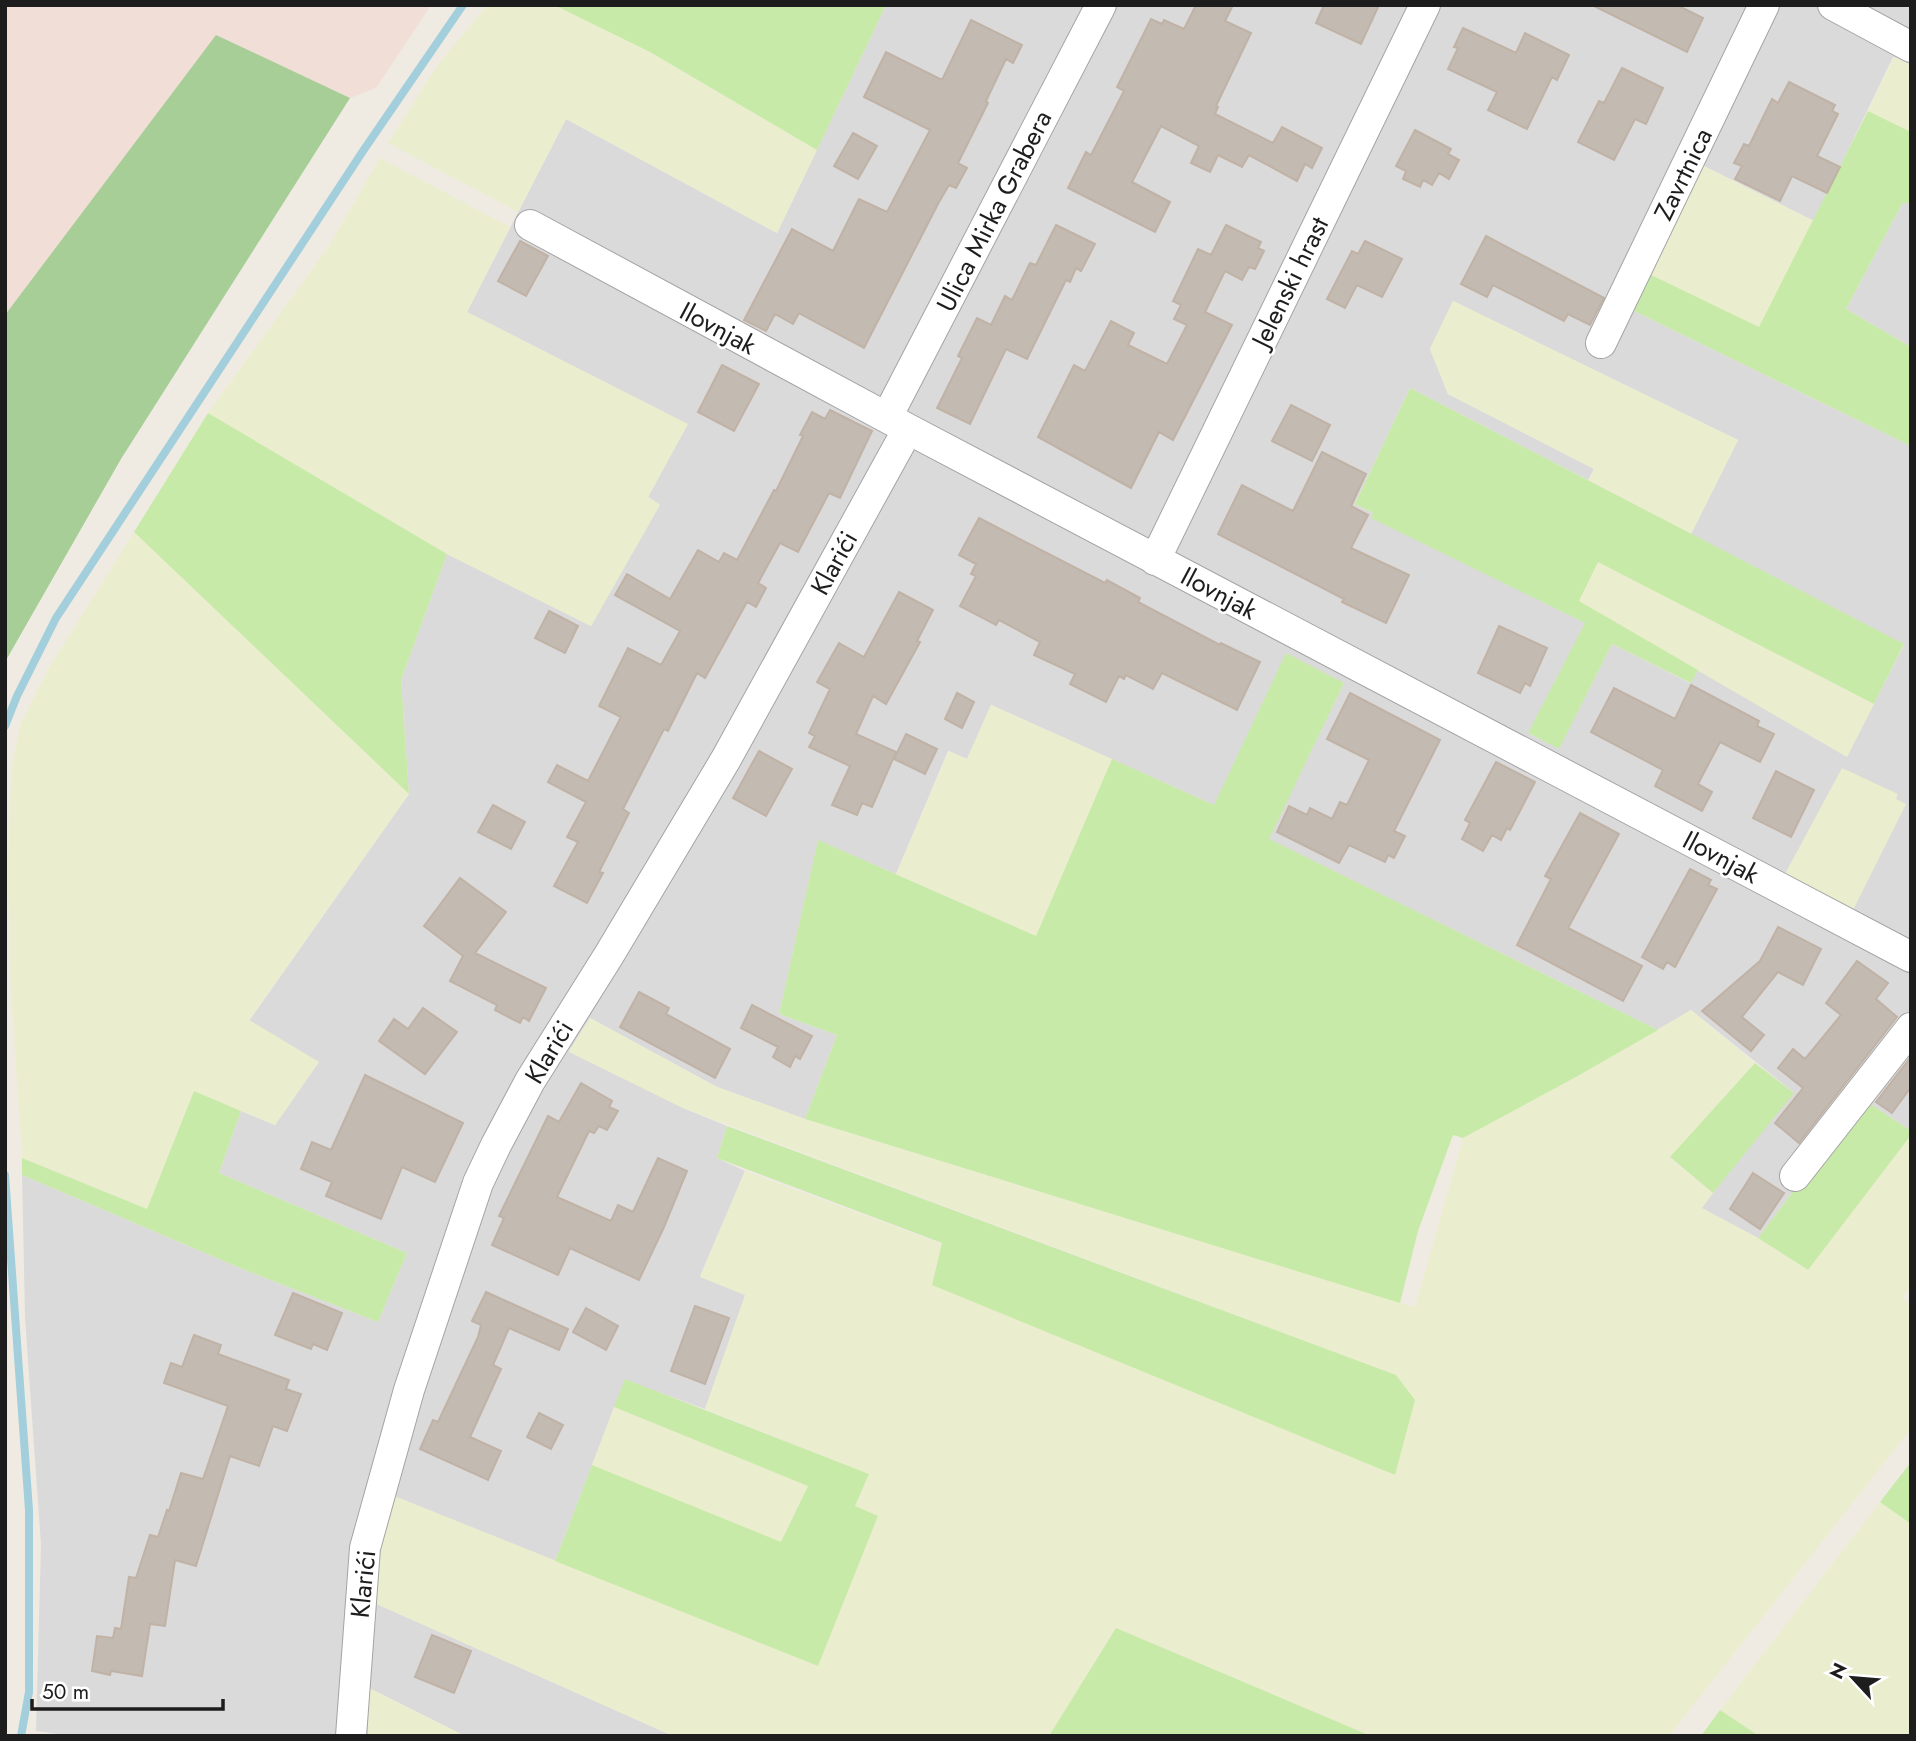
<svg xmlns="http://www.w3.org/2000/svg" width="1916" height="1741" viewBox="0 0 1916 1741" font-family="Jost,sans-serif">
<rect width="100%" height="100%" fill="#efebe3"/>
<path fill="#dbdada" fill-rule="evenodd" d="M886 5H1911V65L1893 57 1814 221 1702 165 1630 309 1911 446V1131L1863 1099 1758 1238 1701 1208 1793 1092 1691 1010 1658 1030 1268 839 1344 683 1214 805 991 705 967 759 948 751 896 874 818 841 779 1014 837 1035 805 1119 717 1087 590 1018 569 1051 683 1108 727 1126 717 1158 745 1171 700 1276 746 1295 705 1409 625 1380 555 1561 392 1496 374 1602 673 1736H465L369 1688 368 1736H71L36 1731 41 1545 25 1318 22 1175 245 1270 378 1322 407 1253 219 1173 241 1111 275 1125 318 1063 249 1021 409 794 401 680 447 554 591 626 659 504 648 497 687 425 467 312 566 119 777 233ZM1453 301 1738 440 1691 534 1904 645 1847 756 1698 670 1690 683 1612 644 1559 748 1529 734 1586 623 1372 518 1373 513 1355 504 1410 388 1588 480 1594 469 1448 394 1430 349Z
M1911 199V347L1846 309 1903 202 1908 204Z"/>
<path fill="#f1ded6" d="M5 5H431L376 88 350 98 216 36 5 315Z"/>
<path fill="#ebeece" d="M488 5H554L650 52 817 150 777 233 566 119 518 212 388 143 439 63Z
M1894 57 1911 65V132L1868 111Z
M380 158 510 227 467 312 688 424 648 497 660 505 591 626 447 554 208 413 329 246Z
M1702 165 1814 221 1759 328 1647 273Z
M1453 301 1738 440 1691 534 1588 480 1594 469 1448 394 1430 349Z
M134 532 409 794 249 1020 319 1062 275 1125 194 1091 147 1209 22 1158 11 990 8 881 9 815 13 758 21 723 50 666Z
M1598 562 1874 704 1847 757 1578 601Z
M991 705 1112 759 1036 936 896 874 949 751 967 759Z
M1842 768 1898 794 1896 799 1906 804 1853 910 1785 874Z
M1691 1010 1755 1063 1670 1158 1713 1193 1702 1208 1758 1238 1807 1270 1911 1135V1286L1902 1298 1911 1305V1429L1669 1736H1371L1116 1628 1049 1736H673L374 1603 377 1551 392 1495 818 1666 855 1506 868 1474 705 1409 745 1295 700 1277 745 1171 942 1244 932 1285 1396 1375 683 1108 569 1052 590 1018 717 1087 805 1119 1415 1307 1463 1138 1576 1077Z
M614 1407 808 1485 781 1543 592 1465Z
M1880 1502 1911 1524V1736H1759L1720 1710Z
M369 1688 465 1736H368Z"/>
<path fill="#c8eaa8" d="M554 5H886L817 150 650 52Z
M1868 111 1911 132V199L1908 204 1903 202 1846 309 1911 347V446L1630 309 1647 273 1759 327Z
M1410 388 1904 644 1874 704 1598 562 1579 601 1698 670 1691 683 1612 644 1559 749 1528 733 1585 623 1371 518 1373 513 1355 504Z
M208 413 447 554 401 680 409 794 134 532Z
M1286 653 1344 683 1269 839 1658 1030 1576 1077 1463 1138 1453 1135 1418 1231 1400 1303 805 1119 837 1035 779 1014 818 840 1036 936 1112 759 1214 805Z
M1755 1063 1794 1093 1713 1193 1670 1157Z
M194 1091 241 1111 219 1173 407 1253 378 1322 245 1270 22 1175V1158L147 1209Z
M1863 1099 1911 1131V1135L1808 1270 1758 1238Z
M727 1126 1396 1375 1415 1400 1395 1475 932 1285 942 1243 717 1158Z
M625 1379 869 1474 855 1506 878 1516 818 1666 555 1561 592 1465 781 1542 808 1486 614 1407Z
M1911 1462V1524L1880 1502Z
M1116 1628 1371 1736H1049Z
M1720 1710 1759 1736H1701Z"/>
<path fill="#a7ce97" d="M216 35 350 98 121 459 5 662V315Z"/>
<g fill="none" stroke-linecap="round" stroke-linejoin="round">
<path stroke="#a3cfdd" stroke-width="8" d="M5 726 17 696 56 618 363 151 463 5
M5 1175 29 1510V1692L21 1736"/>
</g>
<path fill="#c3bab2" stroke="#c0b2a5" stroke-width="2" d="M1196 5H1233L1225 21 1251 33 1216 106 1218 107 1215 114 1273 143 1282 127 1322 148 1312 168 1305 164 1297 181 1249 155 1242 167 1218 155 1210 172 1191 163 1199 146 1161 126 1132 182 1170 202 1155 232 1068 188 1086 152 1091 155 1124 91 1117 87 1151 19 1162 24 1164 20 1184 29Z
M1324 5H1379L1361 44 1316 23Z
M1592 5H1677L1703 18 1687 52Z
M971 20 1022 45 1013 63 1006 59 986 101 988 103 958 163 967 168 956 188 949 185 939 202 864 348 799 313 793 324 775 314 766 331 744 320 792 229 833 251 859 199 887 212 930 130 864 97 886 52 942 80Z
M1463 28 1516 53 1525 33 1569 55 1557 80 1552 77 1527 129 1488 110 1497 92 1448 69 1458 48 1454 47Z
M1622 68 1663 88 1646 124 1635 119 1614 160 1578 142 1599 101 1604 103Z
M1789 82 1835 105 1832 111 1838 114 1817 156 1840 167 1827 193 1792 176 1780 201 1735 179 1742 166 1734 163 1744 144 1749 146 1772 99 1778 103Z
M1415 130 1451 149 1448 154 1459 160 1449 179 1439 173 1432 185 1423 180 1420 187 1403 179 1406 171 1396 166Z
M853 133 877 146 858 179 834 166Z
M1056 225 1095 244 1081 271 1076 268 1070 282 1066 280 1027 359 1006 349 970 424 937 408 962 358 958 356 977 318 991 325 1005 296 1012 300 1030 263 1036 265Z
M1226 225 1261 242 1258 248 1264 251 1255 269 1249 267 1242 280 1225 271 1205 312 1232 325 1173 440 1159 432 1131 488 1038 437 1074 365 1085 371 1111 321 1134 333 1128 345 1167 364 1187 325 1174 319 1181 305 1173 301 1198 249 1211 255Z
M1486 236 1604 298 1590 325 1568 314 1564 321 1493 285 1487 297 1461 284Z
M520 241 548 256 526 296 498 281Z
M1365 241 1402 259 1382 297 1357 285 1345 308 1327 299 1352 251 1358 254Z
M722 365 759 384 734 431 698 412Z
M1291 405 1330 425 1312 461 1272 441Z
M830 410 872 431 840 498 829 493 798 552 780 543 758 583 766 588 756 607 747 602 705 678 697 673 668 731 664 729 623 809 629 813 599 872 603 873 587 903 554 886 578 842 567 837 586 802 548 782 557 765 588 781 621 717 599 706 628 648 661 665 680 631 615 595 627 574 670 599 698 550 719 562 724 553 737 560 774 490 776 491 803 436 800 435 812 412 825 419Z
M1322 452 1366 474 1351 506 1368 515 1351 548 1409 575 1386 623 1342 602 1344 599 1218 534 1242 485 1293 511Z
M979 518 1105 583 1107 580 1140 598 1138 602 1220 645 1221 643 1260 662 1237 710 1162 673 1153 689 1126 675 1124 679 1119 676 1106 702 1070 684 1075 674 1034 655 1040 642 999 620 996 625 960 606 976 576 971 574 976 564 959 555Z
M899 592 933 610 917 641 920 642 886 704 873 696 856 734 896 752 872 807 862 803 857 815 832 805 850 766 809 747 815 736 809 733 830 689 817 682 839 643 864 657Z
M549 611 578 626 565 653 535 638Z
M1499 626 1547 648 1530 686 1525 683 1520 693 1478 673Z
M1691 685 1759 721 1757 726 1774 734 1760 762 1720 742 1698 784 1712 792 1702 811 1655 786 1663 770 1591 732 1614 688 1675 719Z
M957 693 974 702 962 728 945 719Z
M1350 693 1440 740 1394 831 1405 836 1394 858 1388 855 1385 862 1349 845 1339 863 1277 832 1289 806 1307 815 1310 808 1332 819 1340 802 1347 805 1369 760 1327 739Z
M906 734 937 749 925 774 894 759Z
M759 751 792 769 766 816 733 798Z
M1496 762 1535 782 1510 830 1507 828 1501 840 1492 835 1483 851 1462 839 1470 823 1465 820Z
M1776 771 1814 790 1791 837 1753 818Z
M493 805 525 822 511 849 478 832Z
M1580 813 1619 834 1568 928 1642 966 1623 1001 1517 945 1551 879 1545 876Z
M1690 869 1711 880 1708 885 1717 889 1675 967 1667 962 1663 969 1642 957Z
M460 878 506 912 475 953 546 988 529 1021 523 1017 520 1023 495 1010 497 1005 450 981 463 956 424 926Z
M1778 927 1821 949 1803 985 1778 972 1742 1017 1764 1035 1751 1051 1702 1011 1760 961Z
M1857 961 1888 983 1876 999 1897 1017 1799 1143 1775 1123 1803 1088 1778 1068 1793 1049 1805 1059 1841 1015 1826 1003Z
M639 992 669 1008 666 1014 730 1049 715 1078 620 1027Z
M752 1005 812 1036 800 1059 795 1056 790 1067 773 1057 778 1047 741 1028Z
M423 1008 457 1032 425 1074 379 1041 394 1019 408 1029Z
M1911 1057V1087L1892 1113 1876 1102Z
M365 1075 463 1123 435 1182 402 1167 381 1219 326 1196 332 1182 301 1169 312 1142 331 1150Z
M581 1083 612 1101 609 1107 618 1111 607 1130 599 1126 594 1133 589 1131 557 1197 611 1221 618 1205 633 1212 658 1158 687 1171 664 1227 639 1280 570 1248 558 1275 492 1245 504 1218 499 1216 548 1116 559 1122Z
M1753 1173 1784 1193 1760 1229 1730 1209Z
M486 1292 568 1329 559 1350 509 1328 493 1365 501 1369 470 1437 501 1451 488 1480 420 1449 433 1420 438 1422 478 1337 481 1325 472 1321Z
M293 1293 342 1313 327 1350 313 1344 311 1349 275 1335Z
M695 1306 729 1318 705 1384 671 1371Z
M586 1308 618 1326 606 1350 573 1332Z
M194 1335 221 1345 218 1354 289 1380 286 1389 301 1394 287 1431 273 1426 259 1466 230 1456 196 1566 175 1560 165 1626 150 1624 142 1676 111 1671 110 1675 92 1671 97 1636 113 1638 115 1628 121 1629 129 1577 136 1578 150 1535 158 1537 167 1510 169 1511 181 1473 203 1479 228 1406 164 1383 171 1363 182 1367Z
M539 1413 563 1425 551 1449 527 1437Z
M432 1635 471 1651 454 1693 415 1677Z"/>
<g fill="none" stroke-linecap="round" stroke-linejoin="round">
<g stroke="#a4a4a4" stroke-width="32">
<path id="minor" d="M1833 5 1911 47
M530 225 908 429 1911 957
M1601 343 1764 5
M887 417 1101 5
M1155 560 1425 5
M1795 1176 1911 1028
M351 1736 365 1548 409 1390 478 1183 496 1145 530 1081 609 955 726 759 908 429"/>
</g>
<use href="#minor" stroke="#fff" stroke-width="30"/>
</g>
<g text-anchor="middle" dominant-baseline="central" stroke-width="5" stroke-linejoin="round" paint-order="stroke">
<g font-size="26" fill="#1d1d1d" stroke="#fff">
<text transform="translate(1683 174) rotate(-64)">Zavrtnica</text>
<text transform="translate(994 211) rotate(-63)">Ulica Mirka Grabera</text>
<text transform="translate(1290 282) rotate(-64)">Jelenski hrast</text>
<text transform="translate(718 328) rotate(28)">Ilovnjak</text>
<text transform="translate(834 563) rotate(-61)">Klarići</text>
<text transform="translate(1219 593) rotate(28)">Ilovnjak</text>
<text transform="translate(1721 857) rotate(28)">Ilovnjak</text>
<text transform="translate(549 1052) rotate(-59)">Klarići</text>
<text transform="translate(363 1584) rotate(-84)">Klarići</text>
</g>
</g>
<rect width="1916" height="1741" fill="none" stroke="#1d1d1d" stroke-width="14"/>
<g transform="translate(1853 1678) rotate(296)" stroke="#ffffff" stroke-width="5" paint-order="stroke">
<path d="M0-5L12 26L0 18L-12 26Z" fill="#1d1d1d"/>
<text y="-10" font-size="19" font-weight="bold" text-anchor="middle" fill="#1d1d1d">N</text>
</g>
<path d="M32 1699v10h191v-10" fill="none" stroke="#1d1d1d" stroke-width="3.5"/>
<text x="42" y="1699" font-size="21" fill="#1d1d1d" stroke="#ffffff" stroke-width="5" paint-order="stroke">50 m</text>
</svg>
